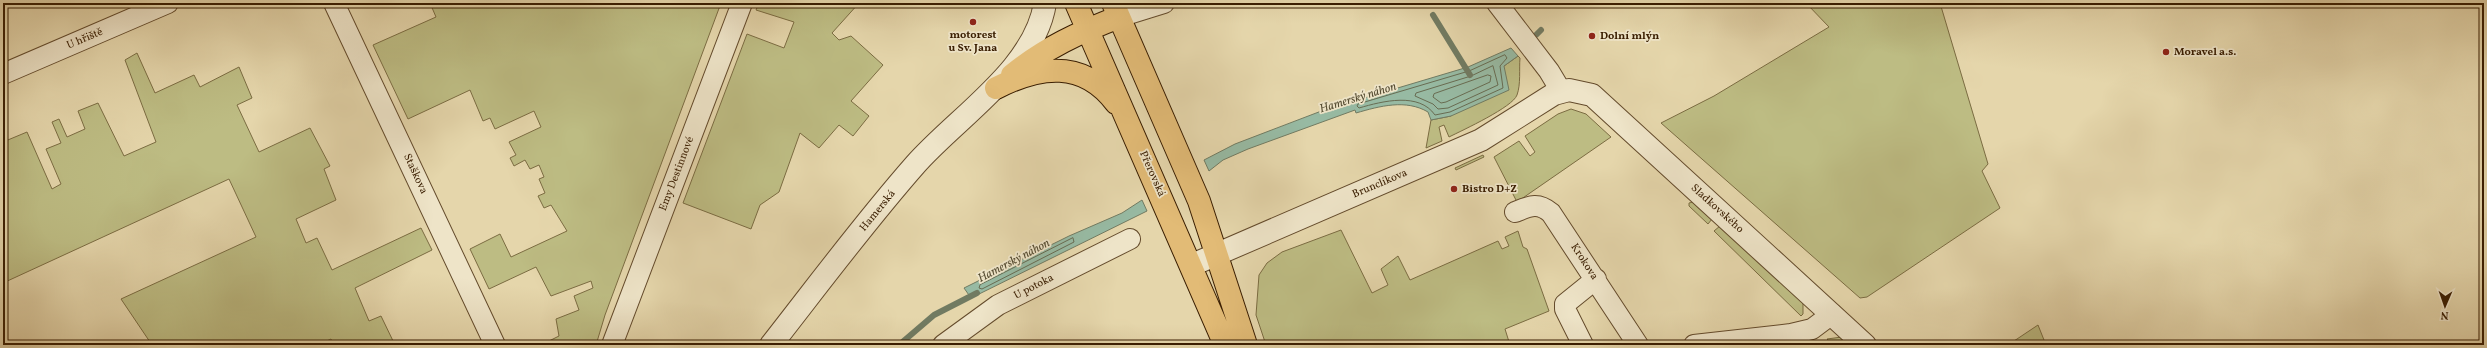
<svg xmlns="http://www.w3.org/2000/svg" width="2487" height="348" viewBox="0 0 2487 348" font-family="Vollkorn,serif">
<rect width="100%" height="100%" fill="#e5d6ab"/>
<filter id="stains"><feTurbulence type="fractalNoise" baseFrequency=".005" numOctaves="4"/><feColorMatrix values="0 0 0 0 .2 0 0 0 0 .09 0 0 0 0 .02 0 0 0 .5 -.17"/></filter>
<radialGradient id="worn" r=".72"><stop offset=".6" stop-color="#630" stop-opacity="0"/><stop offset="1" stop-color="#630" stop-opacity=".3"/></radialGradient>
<path fill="#bdbc83" stroke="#7b6c42" d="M430 3H721L605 315 596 345H541L559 336 556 319 579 310 574 296 593 288 591 281 551 296 536 267 489 289 470 249 500 234 511 257 567 231 551 205 544 208 538 196 545 193 539 179 544 177 539 165 530 169 525 160 514 166 510 158 516 155 509 142 541 127 534 111 495 129 490 118 483 121 470 90 408 119 373 45 436 17Z
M759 3H859L832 33 839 40 851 36 883 65 851 101 869 116 853 136 839 125 819 148 800 133 779 192 760 205 751 229 683 203 747 34 784 48 794 22 756 10Z
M1806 3H1940L1988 164 1982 171 2000 208 1867 297 1860 298 1661 123 1714 96 1829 27Z
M137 53 155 93 194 75 200 87 239 67 252 98 237 105 259 152 310 128 330 166 324 169 336 200 296 219 306 243 317 238 332 270 421 228 432 250 355 288 369 321 381 316 395 345H334L331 339 318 345H152L121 299 256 237 229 179 3 283V142L27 132 52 189 61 184 46 149 61 143 52 122 59 119 67 137 85 129 78 111 98 103 124 156 156 142 125 60Z
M1518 56 1520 58C1519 69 1521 84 1517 95 1513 107 1463 130 1449 137L1444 125 1439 127 1442 141 1426 148 1431 120 1451 116 1504 66Z
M1571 109 1586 114 1611 137 1517 202 1494 157 1519 141 1530 156 1535 152 1525 136 1558 114Z
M1483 155 1484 157 1456 170 1455 168Z
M1693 202 1712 219 1708 224 1689 206V203Z
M1720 226 1803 302V314L1801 316 1714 231Z
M1341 230 1372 293 1388 285 1381 269 1398 256 1410 280 1498 241 1502 249 1509 246 1505 237 1518 231 1523 247 1527 249 1549 311 1505 329 1510 345H1266L1256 315 1259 275 1267 263 1282 252Z
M2038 325 2046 345H2008Z
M1842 337 1851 345H1833L1827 339Z"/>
<path fill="#97baa3" stroke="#717b62" d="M1511 48 1518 56 1504 66 1509 90 1451 116 1431 120 1428 112C1406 99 1380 106 1356 113L1355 110 1248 149 1223 160 1209 171 1204 160 1235 144 1324 110 1468 67Z
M1142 200 1147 211 971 298 964 288 1069 236 1122 213Z"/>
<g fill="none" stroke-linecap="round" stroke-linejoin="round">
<path stroke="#686c52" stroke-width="1" d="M1505 55 1507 58 1500 66 1503 88 1450 112 1435 115C1419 92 1383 101 1359 108L1357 106 1358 104 1469 71Z
M1493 66 1498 85 1448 108 1438 109 1433 104 1415 96 1416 93 1471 76Z
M1488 75 1491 76 1490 82 1446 102 1441 103 1433 97 1434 94Z
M1073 238 1074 242 982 289 979 288 980 285Z"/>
<path stroke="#717b62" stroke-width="6" d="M1433 15 1470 75
M1536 35 1541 30
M899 345 934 315 977 293"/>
<g stroke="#644b2c" stroke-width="22">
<path id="minor" d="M334 3 495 345
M1497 3 1549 71 1561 91
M1119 17 1164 3
M3 74 168 3
M1515 212C1530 206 1538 202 1551 213L1638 345
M612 345 742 3
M943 345 998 305 1130 239
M1583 345 1565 309V304L1596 279
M1694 345 1791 334 1812 329 1832 314"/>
</g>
<g stroke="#644b2c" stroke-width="24">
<path id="tertiary" d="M1192 265 1481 140 1554 94 1569 90 1592 95 1865 345
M771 345C818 285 864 223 915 165 957 117 1035 69 1045 3"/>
</g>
<g stroke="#391d01" stroke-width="24">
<path id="primary" d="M1076 3 1225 345
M1113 3 1199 201 1246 345
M1012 75C1045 48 1080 32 1119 17
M996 88C1039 66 1083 59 1116 103"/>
</g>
<use href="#minor" stroke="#eee4c8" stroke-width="20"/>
<use href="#tertiary" stroke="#eee4c8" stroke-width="22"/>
<use href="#primary" stroke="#e2bb76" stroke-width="22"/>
</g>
<g fill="#8f2418" stroke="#eee4c8" stroke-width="1.5">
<circle cx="973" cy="22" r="4"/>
<circle cx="1592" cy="36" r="4"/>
<circle cx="2166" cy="52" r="4"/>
<circle cx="1454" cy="189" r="4"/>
</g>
<g text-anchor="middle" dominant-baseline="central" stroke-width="3.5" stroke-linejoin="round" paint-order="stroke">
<g font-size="11" font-weight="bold" fill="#391d01" stroke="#eee4c8" text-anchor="start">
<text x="973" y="35" text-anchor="middle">motorest<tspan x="973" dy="13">u Sv. Jana</tspan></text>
<text x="1600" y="36">Dolní mlýn</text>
<text x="2174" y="52">Moravel a.s.</text>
<text x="1462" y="189">Bistro D+Z</text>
</g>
<g font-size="11" fill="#391d01" stroke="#eee4c8">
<text transform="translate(85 39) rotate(-23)">U hřiště</text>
<text transform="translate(415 174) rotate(65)">Staškova</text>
<text transform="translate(677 174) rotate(-69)">Emy Destinnové</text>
<text transform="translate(1152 174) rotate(66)">Přerovská</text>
<text transform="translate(1380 184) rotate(-23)">Brunclíkova</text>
<text transform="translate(1717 209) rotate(42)">Sladkovského</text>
<text transform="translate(878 211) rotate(-51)">Hamerská</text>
<text transform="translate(1584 262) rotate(57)">Krokova</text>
<text transform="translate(1034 287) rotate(-27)">U potoka</text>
</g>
<g font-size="12" font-style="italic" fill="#554c32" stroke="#eee4c8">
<text transform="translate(1358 98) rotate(-17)">Hamerský náhon</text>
<text transform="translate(1014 261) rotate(-28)">Hamerský náhon</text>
</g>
</g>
<rect width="2487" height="348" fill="none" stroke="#e5d6ab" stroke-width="16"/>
<rect x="4" y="4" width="2479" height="340" fill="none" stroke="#391d01" stroke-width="2"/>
<rect x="8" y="8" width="2471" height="332" fill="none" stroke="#391d01"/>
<g transform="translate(2445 306) rotate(182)" stroke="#eee4c8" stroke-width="3" paint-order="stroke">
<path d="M0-3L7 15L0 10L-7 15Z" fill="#391d01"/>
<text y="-6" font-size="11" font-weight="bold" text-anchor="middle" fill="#391d01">N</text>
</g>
<rect width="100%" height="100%" filter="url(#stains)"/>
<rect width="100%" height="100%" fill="url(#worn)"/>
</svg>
